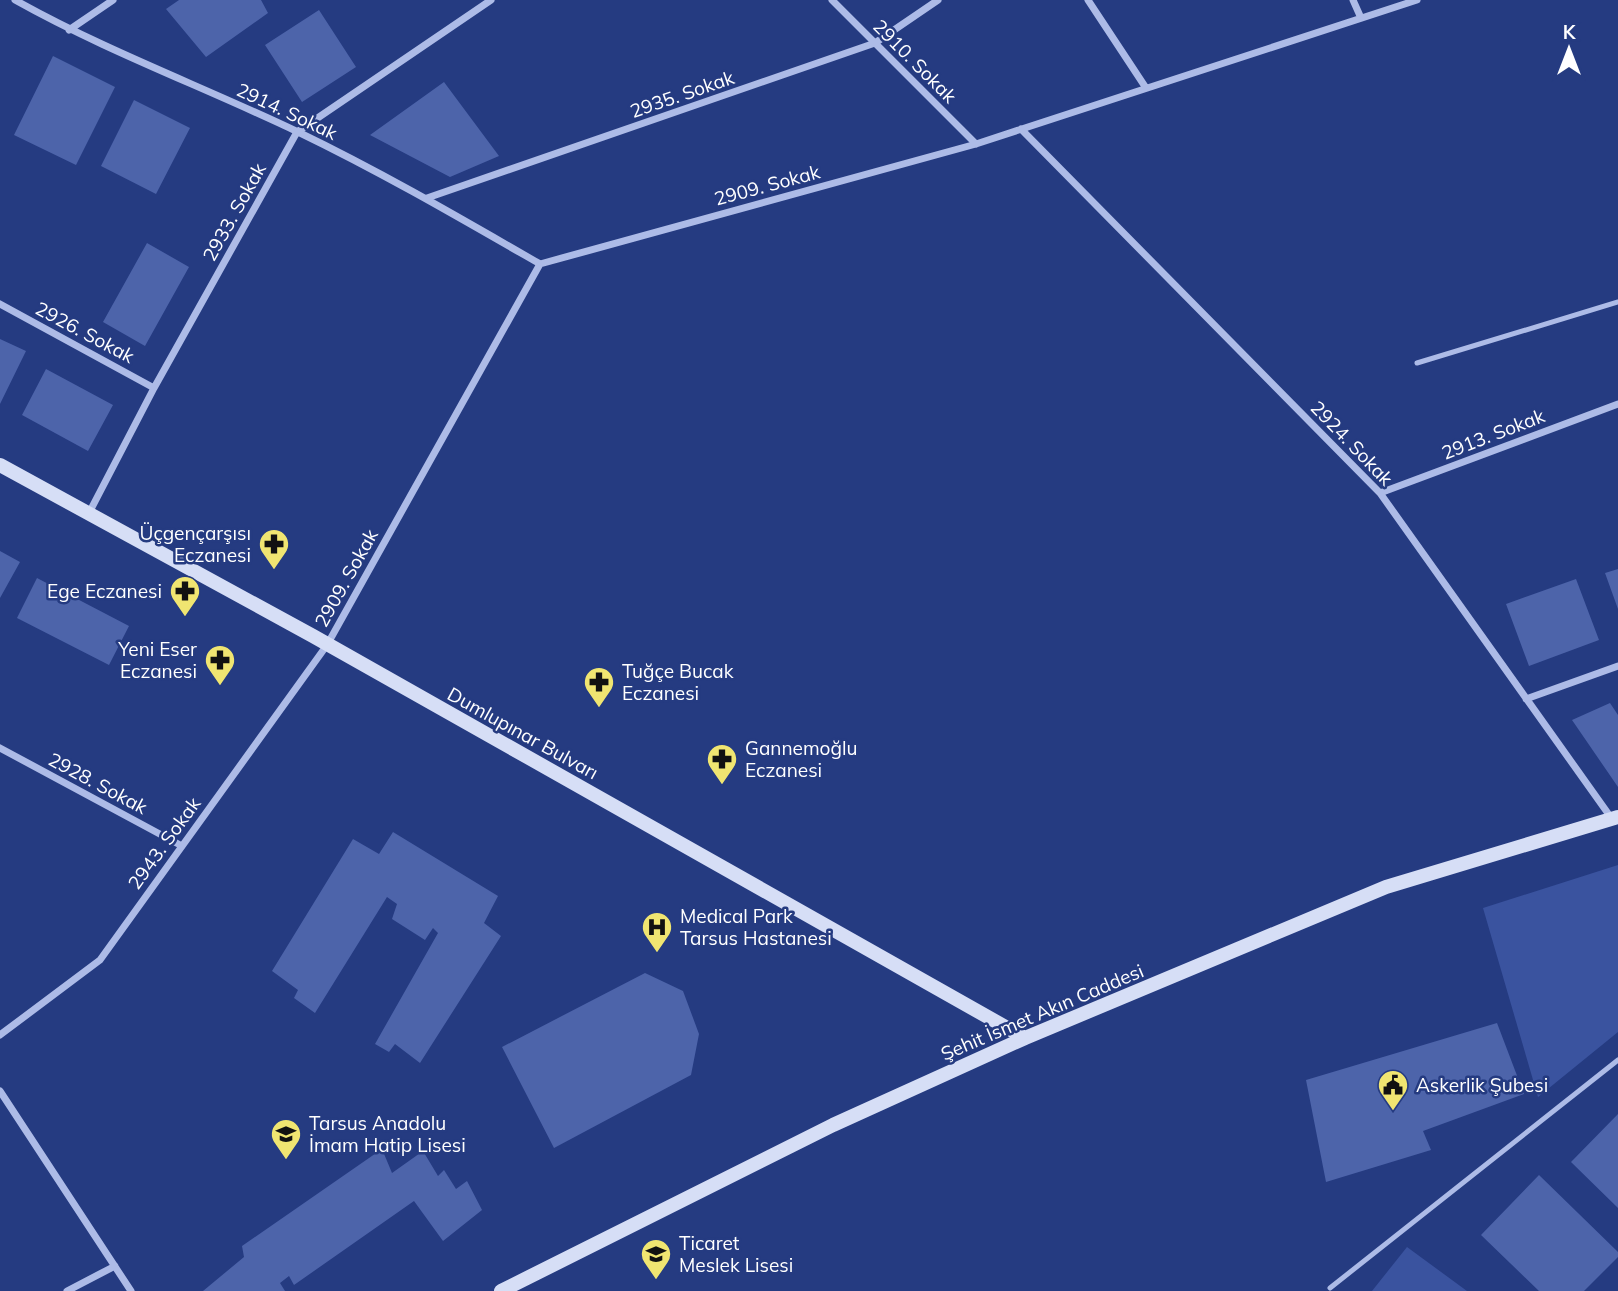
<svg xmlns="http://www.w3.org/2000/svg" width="1618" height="1291" viewBox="0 0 1618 1291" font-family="Mulish,sans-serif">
<rect width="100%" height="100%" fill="#253b81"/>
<path fill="#3a539f" d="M1618 865V1032L1538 1097 1483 908Z
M1407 1247 1467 1291H1372Z"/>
<path fill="#4d64aa" d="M179 0H261L268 13 206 57 166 9Z
M319 10 356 67 302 102 265 45Z
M53 56 115 87 76 165 14 135Z
M444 82 499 156 450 177 370 135Z
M134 100 190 128 156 194 101 166Z
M147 243 189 267 145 346 103 322Z
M0 339 26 351 0 404Z
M46 369 113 405 88 451 22 415Z
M0 551 20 562 0 598Z
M1618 569V609L1605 573Z
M37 578 129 626 109 665 17 618Z
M1576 579 1599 640 1529 666 1506 604Z
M1610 703 1618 715V787L1572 720Z
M393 832 498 896 484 923 501 936 420 1063 395 1044 389 1052 375 1044 438 933 433 928 425 940 392 919 397 904 387 897 315 1013 294 998 298 990 272 971 353 839 379 854Z
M645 973 683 991 699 1034 691 1075 554 1148 502 1047Z
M1497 1023 1524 1094 1423 1131 1431 1150 1326 1182 1306 1080Z
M1618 1114V1208L1571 1162Z
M382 1149 392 1173 423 1151 438 1176 444 1170 456 1189 467 1181 482 1210 443 1241 414 1201 294 1285 289 1276 280 1283 285 1291H203L244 1257 242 1246Z
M1539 1175 1618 1252V1257L1584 1291H1539L1481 1235Z"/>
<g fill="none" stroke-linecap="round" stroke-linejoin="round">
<path stroke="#adbbe7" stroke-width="5" d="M1417 363 1618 302
M1330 1288 1618 1060"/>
<path stroke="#adbbe7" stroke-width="7" d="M15 0C106 51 204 87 298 132 381 172 460 218 540 264
M832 0 976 144
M1088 0 1146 88
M1353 0 1361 18
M69 30 113 0
M1021 129 1380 493 1612 819
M427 198 875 43 938 0
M0 304 154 388
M1380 493 1618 404
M89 513 154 388 297 132 491 0
M1526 699 1618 666
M0 748 182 846
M0 1035 100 960 327 645 540 264 976 144 1417 0
M0 1091 131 1291
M67 1291 115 1266"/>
<path stroke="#d6def6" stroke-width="14" d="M0 465 313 636 1025 1038
M501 1291 833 1125 1025 1038 1386 887 1618 817"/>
</g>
<defs>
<g id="pharmacy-pin" transform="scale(1.575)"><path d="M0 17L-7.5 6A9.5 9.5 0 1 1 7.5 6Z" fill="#f0e571" stroke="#253b81"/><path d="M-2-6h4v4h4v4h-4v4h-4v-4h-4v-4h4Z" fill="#111"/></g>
<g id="hospital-pin" transform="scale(1.575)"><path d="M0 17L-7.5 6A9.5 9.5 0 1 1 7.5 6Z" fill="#f0e571" stroke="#253b81"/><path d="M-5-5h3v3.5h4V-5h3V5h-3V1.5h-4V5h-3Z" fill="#111"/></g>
<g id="civic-pin" transform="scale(1.575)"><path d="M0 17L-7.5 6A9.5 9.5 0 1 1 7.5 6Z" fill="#f0e571" stroke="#253b81"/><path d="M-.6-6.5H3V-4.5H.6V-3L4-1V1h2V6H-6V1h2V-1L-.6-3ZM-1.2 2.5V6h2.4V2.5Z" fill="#111"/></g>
<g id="school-pin" transform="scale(1.575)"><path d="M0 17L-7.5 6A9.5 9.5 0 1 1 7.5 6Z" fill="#f0e571" stroke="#253b81"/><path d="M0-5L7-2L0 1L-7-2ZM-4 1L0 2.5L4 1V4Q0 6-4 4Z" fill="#111"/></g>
</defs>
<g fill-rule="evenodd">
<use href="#pharmacy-pin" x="274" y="544"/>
<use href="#pharmacy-pin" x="185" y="591"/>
<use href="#pharmacy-pin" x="220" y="660"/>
<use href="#pharmacy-pin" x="599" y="682"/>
<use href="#pharmacy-pin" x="722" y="759"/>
<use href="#hospital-pin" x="657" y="927"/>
<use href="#civic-pin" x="1393" y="1085"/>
<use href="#school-pin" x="286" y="1134"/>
<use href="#school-pin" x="656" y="1254"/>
</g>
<g text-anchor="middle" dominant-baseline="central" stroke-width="5" stroke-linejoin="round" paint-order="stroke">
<g font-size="19" fill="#fff" stroke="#253b81">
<text transform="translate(915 61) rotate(45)">2910. Sokak</text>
<text transform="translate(682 94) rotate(-19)">2935. Sokak</text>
<text transform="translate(287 111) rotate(25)">2914. Sokak</text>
<text transform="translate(767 185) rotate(-15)">2909. Sokak</text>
<text transform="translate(234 212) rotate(-61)">2933. Sokak</text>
<text transform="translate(85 332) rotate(28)">2926. Sokak</text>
<text transform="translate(1493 434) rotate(-21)">2913. Sokak</text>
<text transform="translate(1352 443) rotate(46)">2924. Sokak</text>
<text transform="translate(346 578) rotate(-61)">2909. Sokak</text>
<text transform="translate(523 733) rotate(29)">Dumlupınar Bulvarı</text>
<text transform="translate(98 783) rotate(28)">2928. Sokak</text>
<text transform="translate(164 843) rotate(-54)">2943. Sokak</text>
<text transform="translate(1042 1012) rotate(-23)">Şehit İsmet Akın Caddesi</text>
</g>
<g font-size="19" fill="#fff" stroke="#253b81" text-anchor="start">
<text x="251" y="533" text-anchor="end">Üçgençarşısı<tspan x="251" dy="22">Eczanesi</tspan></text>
<text x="162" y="591" text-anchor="end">Ege Eczanesi</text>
<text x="197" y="649" text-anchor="end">Yeni Eser<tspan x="197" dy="22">Eczanesi</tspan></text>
<text x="622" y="671">Tuğçe Bucak<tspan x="622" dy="22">Eczanesi</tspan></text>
<text x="745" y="748">Gannemoğlu<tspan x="745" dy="22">Eczanesi</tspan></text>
<text x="680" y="916">Medical Park<tspan x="680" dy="22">Tarsus Hastanesi</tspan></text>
<text x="1416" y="1085">Askerlik Şubesi</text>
<text x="309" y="1123">Tarsus Anadolu<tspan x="309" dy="22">İmam Hatip Lisesi</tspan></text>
<text x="679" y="1243">Ticaret<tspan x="679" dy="22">Meslek Lisesi</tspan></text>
</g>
</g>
<g transform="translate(1569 49)" stroke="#253b81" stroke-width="5" paint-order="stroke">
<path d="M0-5L12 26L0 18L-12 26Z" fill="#ffffff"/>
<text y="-10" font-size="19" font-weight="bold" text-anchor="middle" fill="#ffffff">K</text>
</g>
</svg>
